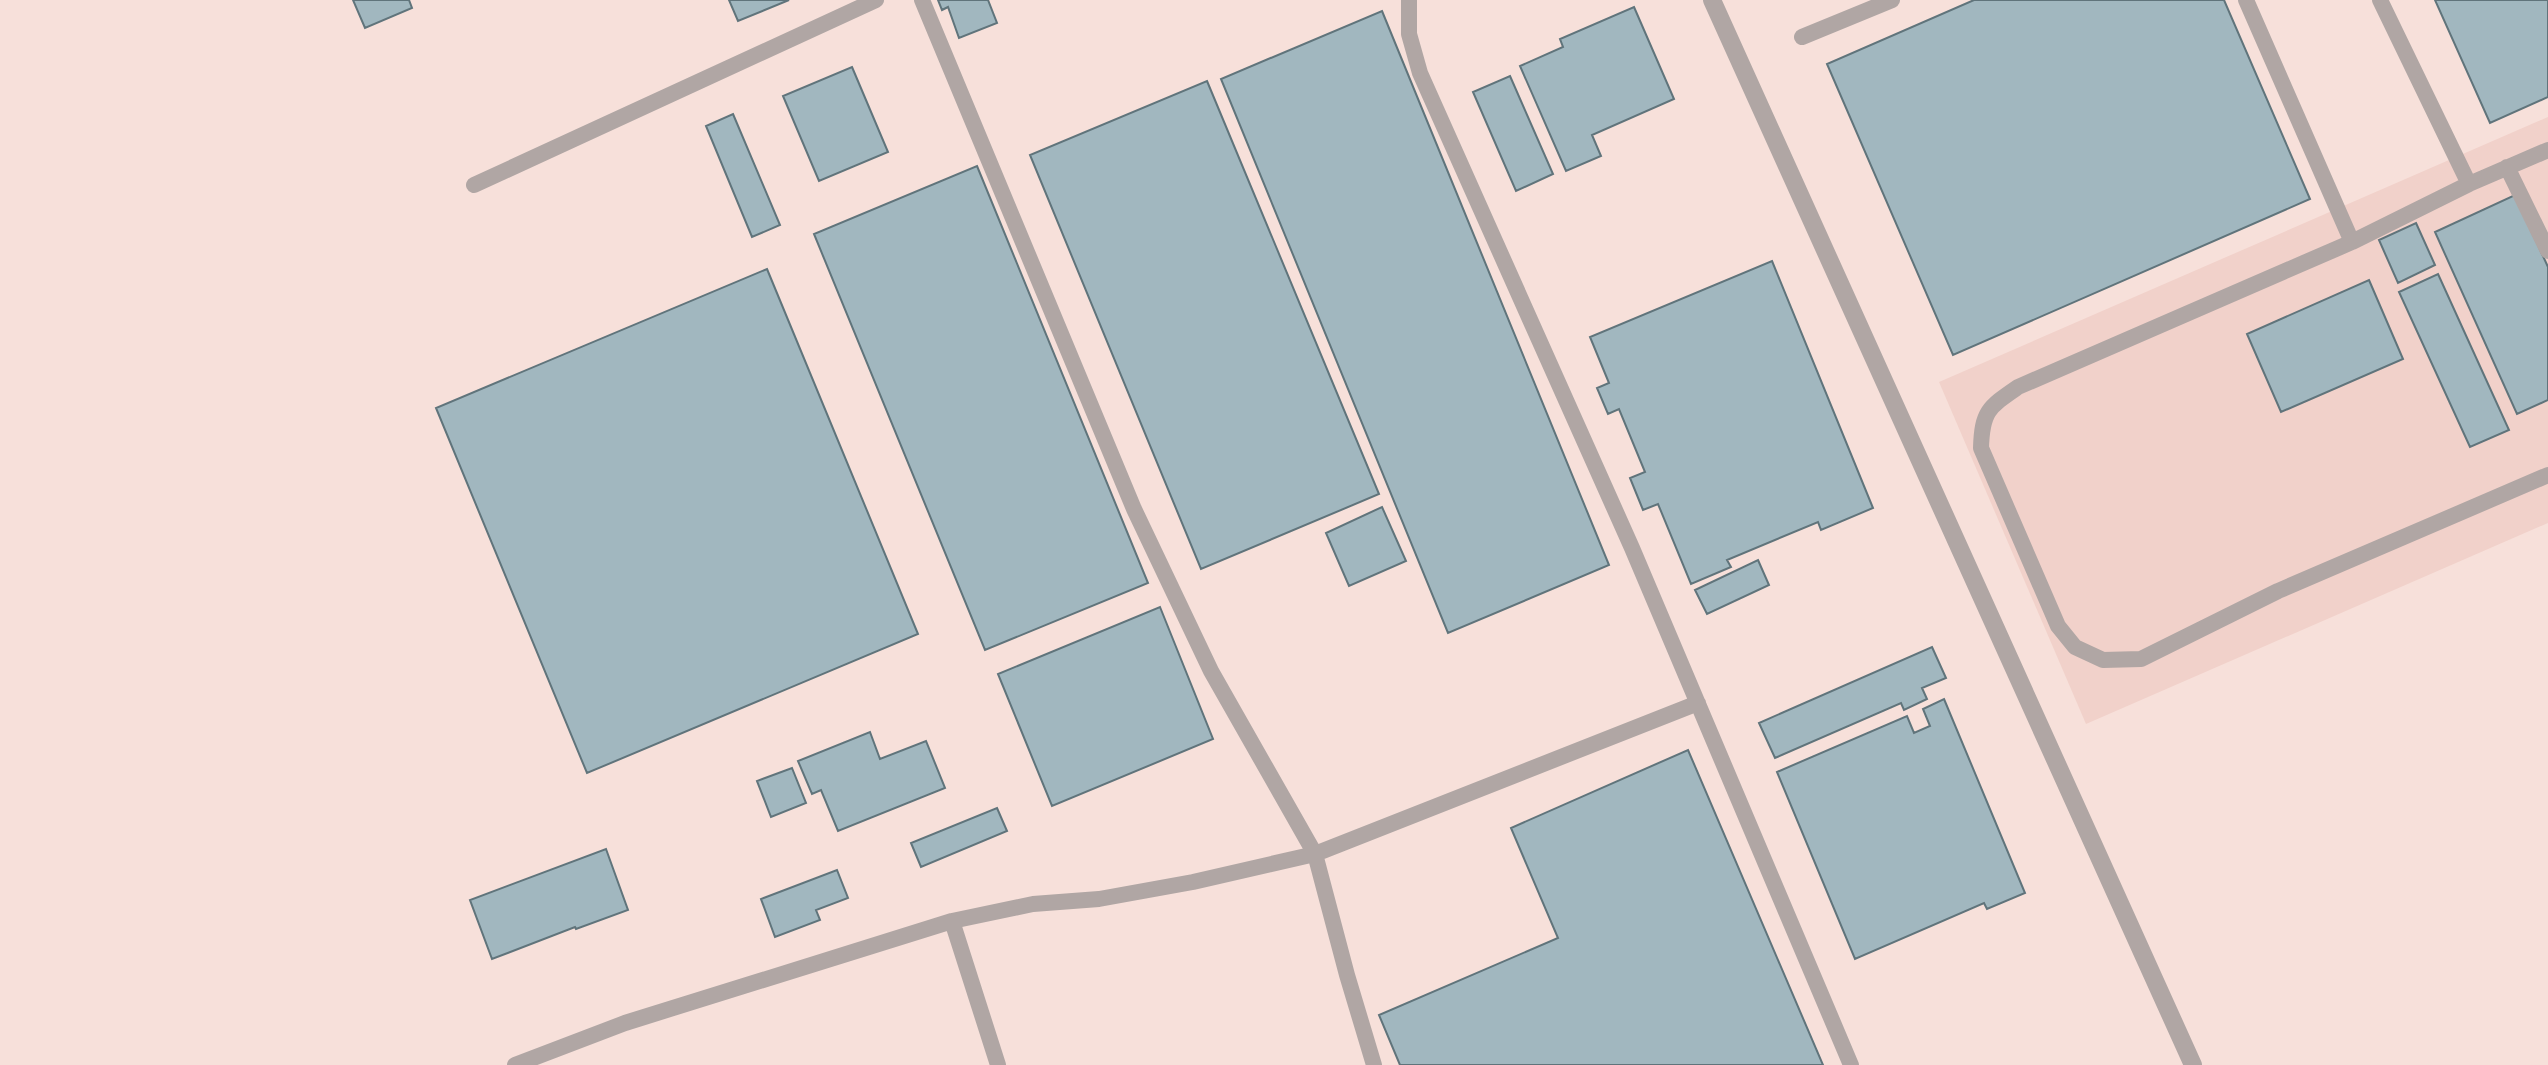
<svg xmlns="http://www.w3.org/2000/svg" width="2548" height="1065" viewBox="0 0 2548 1065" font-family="'IBM Plex Sans',sans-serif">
<rect width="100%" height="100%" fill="#f7e0da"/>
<path fill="#f1d1ca" d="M2548 117V523L2086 724 1939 382Z"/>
<path fill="#a1b7bf" stroke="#60747b" stroke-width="2" d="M353 0H409L412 8 365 28Z
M729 0H789L738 21Z
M938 0H988L997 23 959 38 948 7 942 10Z
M1974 0H2224L2310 199 1953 355 1827 64Z
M2435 0H2548V97L2490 123Z
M1634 7 1674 99 1592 135 1601 156 1566 171 1520 66 1563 47 1560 39Z
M1382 11 1609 565 1448 633 1221 79Z
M852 67 888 152 819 181 783 96Z
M1510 76 1553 174 1516 191 1473 92Z
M1207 81 1379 494 1201 569 1030 155Z
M733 114 780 225 752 237 706 126Z
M977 166 1148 583 985 650 814 234Z
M2515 195 2548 267V400L2517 414 2435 232Z
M2416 223 2435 265 2398 283 2379 240Z
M1772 261 1873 508 1821 530 1818 522 1727 560 1731 567 1691 584 1658 504 1643 510 1630 478 1645 472 1619 409 1608 414 1597 388 1609 383 1590 337Z
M767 269 918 634 587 773 436 408Z
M2438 274 2509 430 2470 447 2399 292Z
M2369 280 2403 359 2281 412 2247 334Z
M1382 507 1406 561 1349 586 1326 533Z
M1758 560 1769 585 1707 614 1695 590Z
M1160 607 1213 739 1052 806 998 674Z
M1932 647 1946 678 1922 688 1927 699 1904 710 1901 703 1775 758 1759 723Z
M1944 699 2025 893 1987 909 1984 903 1855 959 1777 772 1907 716 1914 733 1930 726 1923 709Z
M870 732 880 759 926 741 945 788 838 831 821 790 812 794 798 761Z
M1688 750 1823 1065H1400L1379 1015 1558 938 1511 828Z
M792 768 806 803 771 817 757 781Z
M997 808 1007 831 921 867 911 843Z
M606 849 628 910 576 929 575 927 492 959 470 900Z
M837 870 848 898 816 910 820 920 775 937 761 899Z"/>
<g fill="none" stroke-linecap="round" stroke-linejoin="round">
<path stroke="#b0a6a4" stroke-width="16" d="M1409 0V34L1420 73 1632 548 1851 1065
M2246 0 2352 242
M2380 0 2469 184
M1802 37 1892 0
M2548 150 2469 184 2352 242 2018 387C1989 407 1982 411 1981 448L2058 626 2075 647 2103 660 2141 659 2278 591 2548 475
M2507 167 2548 251
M474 185 876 0
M952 921 998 1065
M515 1065 625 1023 952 921 1033 904 1099 899 1193 882 1315 854 1211 671 1134 509 922 0
M1374 1065 1347 975 1315 854 1698 703"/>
<path stroke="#b0a6a4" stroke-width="18" d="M1712 0 2193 1065"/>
</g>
</svg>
